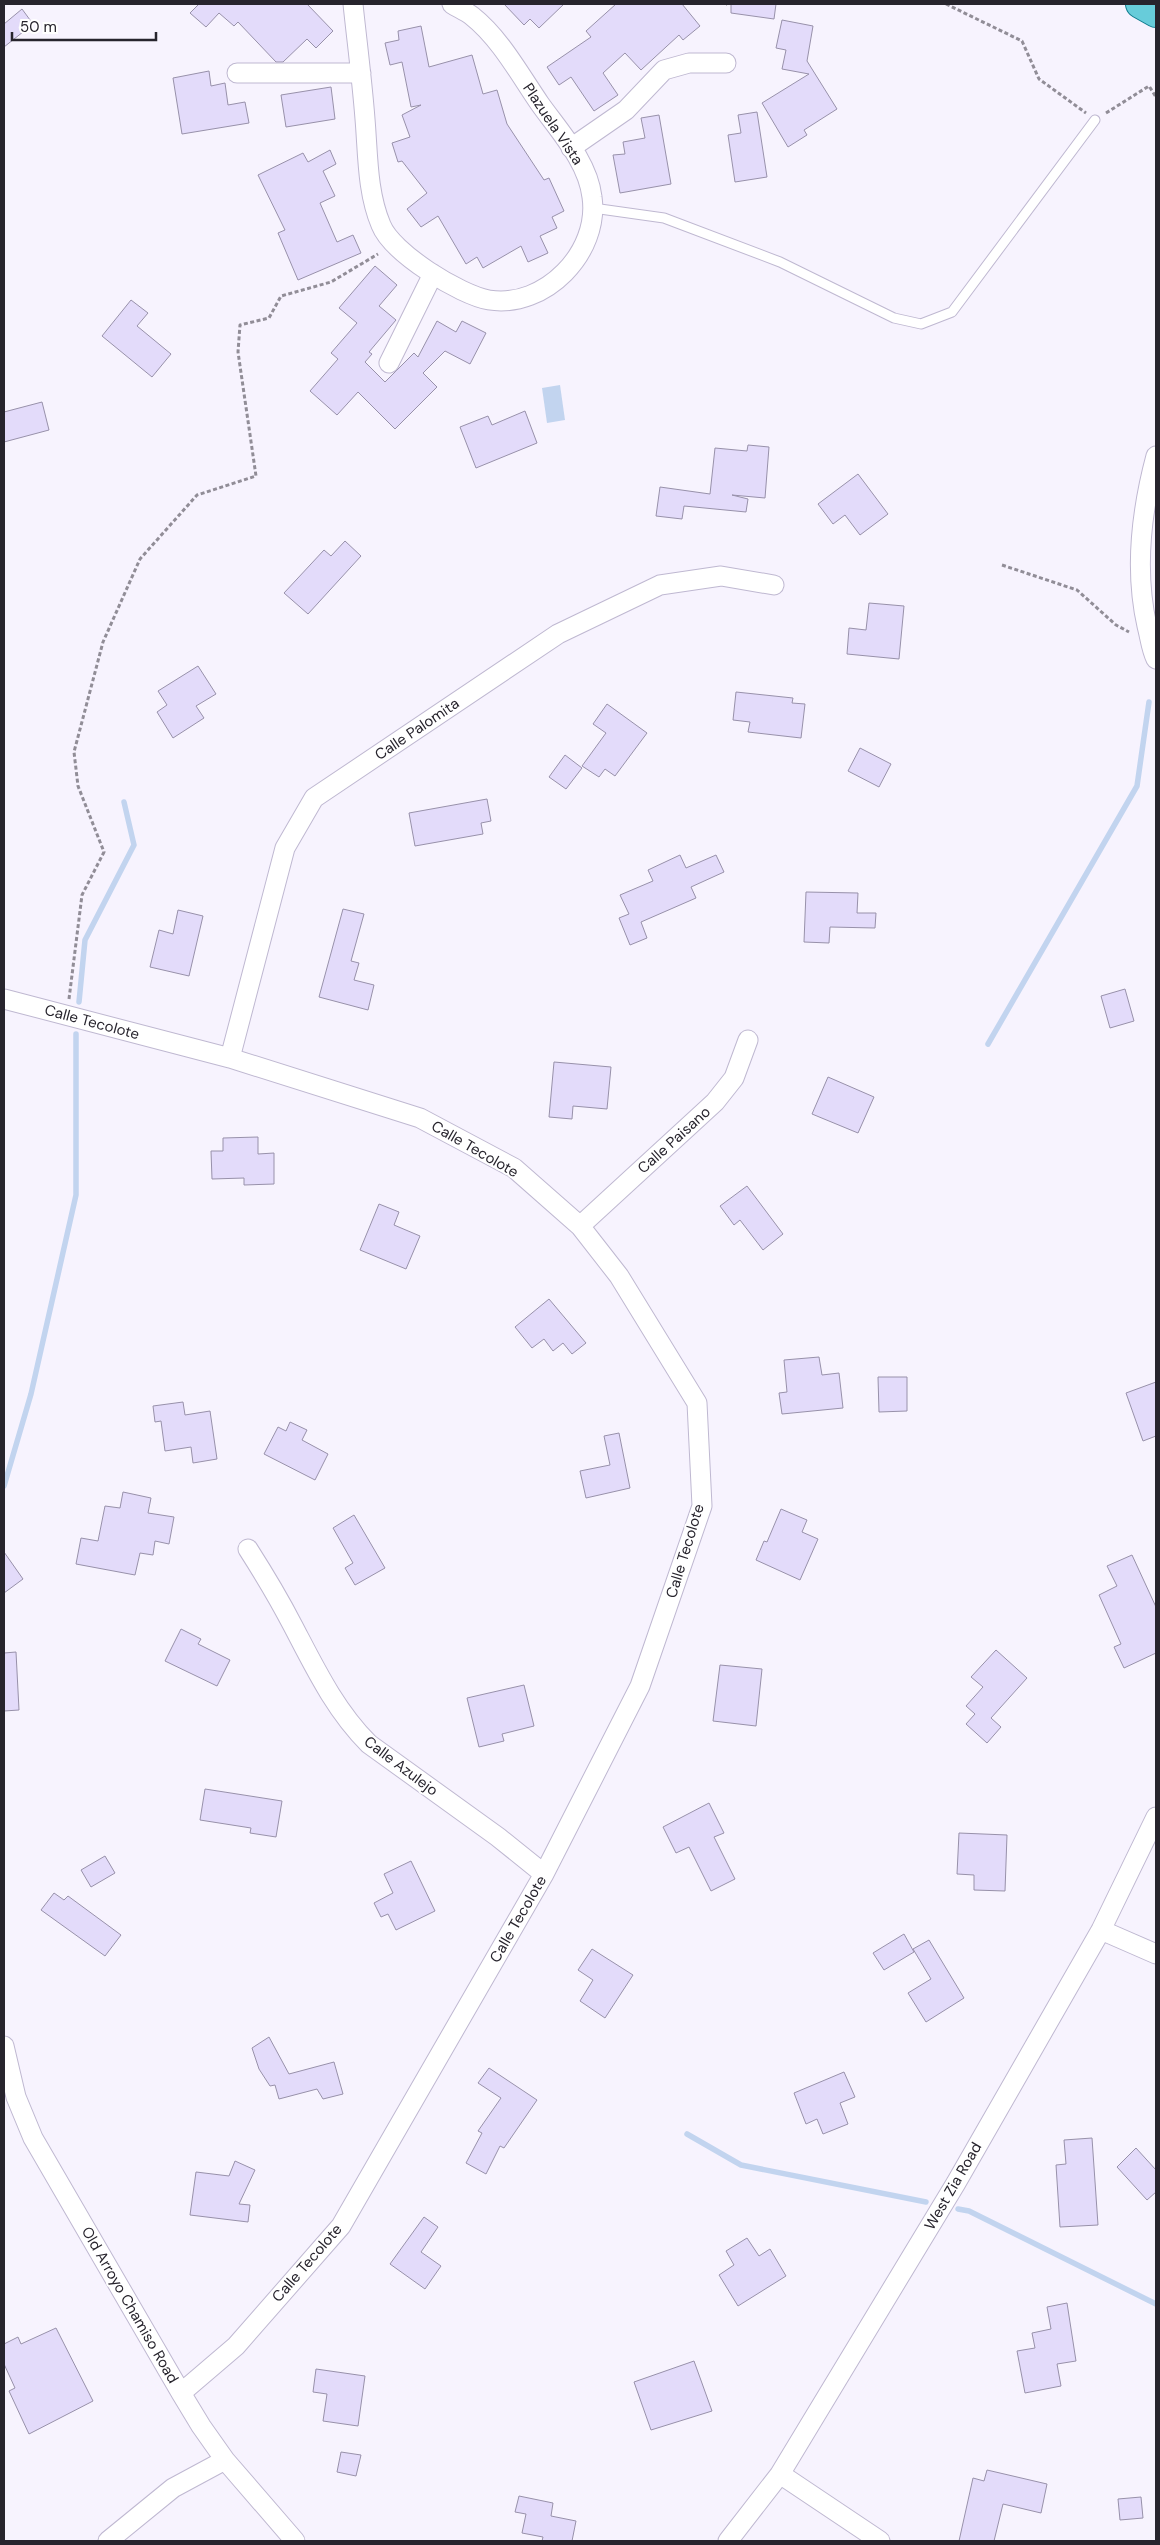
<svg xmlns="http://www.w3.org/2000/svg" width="1160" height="2545" viewBox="0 0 1160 2545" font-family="'DM Sans',sans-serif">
<rect width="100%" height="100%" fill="#f7f3fe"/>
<path fill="#c2d4ef" d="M560 385 565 420 547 423 542 388Z"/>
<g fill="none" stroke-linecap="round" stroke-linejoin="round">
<path stroke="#c2d4ef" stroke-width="5.5" d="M79 1002 85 940 134 845 124 802
M988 1044 1137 786 1149 702
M4 1486 31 1394 76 1195V1034
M687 2134 741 2165 926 2202
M958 2209 969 2211 1156 2304"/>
</g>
<path fill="#e3dbfa" stroke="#9891aa" d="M199 4H307L333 31 316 48 307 39 283 62H276L238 22 234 26 219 13 206 27 190 13Z
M504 4H564L539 28 530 19 524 25Z
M616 4H682L700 26 683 40 679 35 641 70 625 53 603 73 618 95 594 111 571 77 559 85 547 67 591 37 586 31Z
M731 4H776L774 19 731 13Z
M22 9 33 24 4 47V24Z
M782 20 813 26 807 61 837 109 804 130 807 135 788 147 762 103 809 74 782 69 786 50 776 48Z
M421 26 429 67 472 55 483 94 497 90 507 124 544 180 549 178 564 211 552 217 557 228 540 236 548 253 528 262 521 246 483 268 477 257 466 264 438 216 421 227 407 209 427 193 402 161 398 162 392 143 410 137 402 115 421 105 411 107 402 62 390 65 385 43 399 40 398 31Z
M209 71 211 86 225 83 228 105 245 102 249 123 182 134 173 78Z
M331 87 335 119 286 127 281 95Z
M757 112 767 177 735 182 728 135 741 133 738 115Z
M659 115 671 184 620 193 613 155 625 154 623 142 645 138 641 118Z
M330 150 336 164 323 171 335 196 320 203 337 242 353 235 361 253 298 280 278 233 285 230 258 175 303 153 308 162Z
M375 266 397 285 379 306 396 320 369 352 372 354 365 362 385 382 414 353 418 357 437 321 456 332 462 321 486 333 470 364 445 351 423 373 437 387 395 429 358 392 337 415 310 391 338 359 331 353 357 323 339 308Z
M131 300 148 313 137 326 171 354 152 377 102 336Z
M42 402 49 430 4 442V412Z
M525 411 537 443 476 468 460 427 488 416 492 425Z
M748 445 769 447 765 498 732 495 748 499 746 512 684 506 682 519 656 516 660 487 710 494 715 448 747 451Z
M858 474 888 514 860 535 845 515 833 524 818 504Z
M345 541 361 556 308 614 284 593 324 550 331 556Z
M869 603 904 606 899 659 847 654 849 628 866 630Z
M198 666 216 694 196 706 204 718 173 738 157 712 167 705 158 691Z
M736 692 793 698 792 703 805 704 801 738 748 732 750 722 733 720Z
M607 704 647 733 615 776 605 769 599 777 582 766 606 733 593 724Z
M860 748 891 764 879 787 848 771Z
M565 755 582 768 566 789 549 777Z
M487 799 491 821 481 823 483 834 415 846 409 813Z
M680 855 686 868 716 855 724 872 691 887 696 898 641 922 647 938 630 945 619 918 629 914 620 895 653 881 648 870Z
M806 892 858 893 857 913H876L875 928 830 927 829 943 804 942Z
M343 909 364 914 351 961 359 963 354 980 374 985 368 1010 319 997Z
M178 910 203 916 189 976 150 967 159 930 173 934Z
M1125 989 1134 1021 1110 1028 1101 996Z
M554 1062 611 1067 607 1109 573 1106 572 1119 549 1117Z
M828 1077 874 1097 858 1133 812 1114Z
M258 1137V1154L274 1153V1184L244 1185V1178L212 1179 211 1151H223V1138Z
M747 1186 783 1234 763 1250 740 1220 734 1225 720 1206Z
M379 1204 399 1212 394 1225 420 1236 406 1269 360 1250Z
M549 1299 586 1343 572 1354 563 1343 553 1351 544 1339 532 1348 515 1327Z
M819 1357 822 1375 839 1373 843 1408 782 1414 779 1393 787 1392 784 1360Z
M878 1377H907V1411L879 1412Z
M1156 1382V1436L1143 1441 1126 1393Z
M183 1402 185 1415 210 1411 217 1459 193 1463 191 1447 165 1451 161 1421 155 1422 153 1406Z
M290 1422 307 1430 302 1440 328 1454 315 1480 264 1454 278 1427 286 1431Z
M619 1433 630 1488 586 1498 580 1471 610 1465 604 1436Z
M123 1492 151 1498 148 1513 174 1517 169 1544 155 1541 153 1555 140 1553 135 1575 76 1564 81 1538 98 1541 105 1506 120 1508Z
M781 1509 807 1520 802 1532 818 1539 800 1580 756 1560 764 1541 767 1542Z
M354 1515 385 1568 355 1585 345 1568 353 1563 333 1528Z
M4 1552 23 1579 4 1593Z
M1132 1555 1156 1607V1653L1124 1668 1114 1647 1121 1644 1099 1595 1117 1586 1107 1566Z
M181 1629 201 1639 198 1644 230 1660 217 1686 165 1661Z
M996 1650 1027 1678 991 1718 1001 1727 987 1743 966 1724 975 1714 966 1706 983 1687 971 1677Z
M16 1652 19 1710 4 1711V1653Z
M720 1665 762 1669 756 1726 713 1721Z
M524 1685 534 1726 502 1734 504 1741 479 1747 467 1698Z
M205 1789 282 1801 276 1837 250 1833 251 1828 200 1820Z
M709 1803 724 1833 714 1837 735 1879 711 1891 689 1847 676 1853 663 1827Z
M959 1833 1007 1835 1005 1891 974 1890V1875L957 1874Z
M105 1856 115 1873 91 1887 81 1870Z
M411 1861 435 1911 396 1930 388 1914 381 1917 374 1903 393 1893 384 1874Z
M54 1893 64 1900 68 1896 121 1935 105 1956 41 1910Z
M904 1934 914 1952 884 1970 873 1953Z
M929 1940 964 1998 926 2022 908 1993 931 1979 913 1949Z
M592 1949 633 1975 605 2018 580 2001 593 1980 578 1970Z
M269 2037 289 2074 334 2062 343 2094 323 2099 317 2089 279 2099 275 2085 270 2086 259 2069 252 2048Z
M489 2068 537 2100 504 2148 500 2146 486 2174 466 2163 482 2133 478 2131 501 2098 478 2083Z
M844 2072 855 2097 840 2103 848 2124 823 2134 817 2119 806 2124 794 2093Z
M1092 2138 1098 2225 1060 2227 1056 2165 1066 2164 1064 2140Z
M1136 2148 1156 2170V2192L1147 2200 1117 2167Z
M235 2161 255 2170 239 2204 250 2205 248 2222 190 2215 196 2172 229 2176Z
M424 2217 438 2227 421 2252 441 2266 425 2289 390 2264Z
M747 2238 759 2256 770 2249 786 2276 738 2306 719 2275 734 2265 726 2251Z
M1067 2303 1076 2361 1057 2364 1061 2386 1025 2393 1017 2351 1035 2348 1032 2333 1051 2329 1047 2307Z
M56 2328 93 2401 29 2434 9 2391 15 2388 4 2364V2344L18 2337 21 2344Z
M694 2361 712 2411 651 2430 634 2382Z
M316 2369 365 2376 358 2426 323 2421 327 2394 313 2392Z
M341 2452 361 2455 356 2476 337 2472Z
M987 2470 1047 2484 1041 2513 1003 2504 994 2541H959L973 2478 984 2481Z
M519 2496 553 2503 551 2516 576 2521 572 2541H542L543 2537 522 2533 526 2514 515 2512Z
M1141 2497 1143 2518 1120 2520 1118 2499Z"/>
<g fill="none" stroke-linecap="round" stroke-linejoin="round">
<g stroke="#bfb8d1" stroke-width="11">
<path id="lane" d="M593 208 664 218 780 262 894 318 921 324 952 312 1095 120"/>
</g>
<g stroke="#bfb8d1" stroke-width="21">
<path id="street" d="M353 4C357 42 362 80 365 119 368 154 367 192 381 225 392 253 460 295 489 300 545 309 600 252 592 197 588 162 560 132 540 104 520 75 500 38 472 16 466 11 458 8 452 4
M237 73H361
M571 148 626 110 664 70 689 63H726
M389 363 433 274
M1156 456C1141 512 1134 569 1147 626 1150 637 1151 649 1156 659
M4 999 230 1058 420 1118 514 1168 580 1226 619 1276 697 1403 702 1506 640 1686 544 1874 341 2226 236 2346 181 2393
M230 1058 285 848 314 798 558 634 660 585 721 576 774 585
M580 1226 715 1102 734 1078 748 1040
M248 1549C264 1574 279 1599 293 1626 315 1668 335 1710 369 1744L498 1837 544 1874
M1101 1930 1156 1954
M4 2046 16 2097 33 2138 181 2393 201 2426 225 2460 295 2541
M780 2474 880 2541
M108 2541 173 2488 225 2460
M728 2541 780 2474 956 2183 1101 1930 1156 1817"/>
</g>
<g stroke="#0e7b8e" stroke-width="30">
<path id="primary" d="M1140 4 1156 13"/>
</g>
<path stroke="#918d97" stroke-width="3" stroke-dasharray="4 2.5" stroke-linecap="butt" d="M726 4H727
M946 4 1022 41 1039 79 1086 113
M1106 113 1149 86 1156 97
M1002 565 1077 590 1116 625 1129 632
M69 999 82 895 104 852 78 786 74 752 103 642 140 559 197 495 256 476 238 352 240 325 269 318 281 296 331 282 378 254"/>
<use href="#lane" stroke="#fff" stroke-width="9"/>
<use href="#street" stroke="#fff" stroke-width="19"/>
<use href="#primary" stroke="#67ccda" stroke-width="28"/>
</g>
<g text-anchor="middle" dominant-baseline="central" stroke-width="4" stroke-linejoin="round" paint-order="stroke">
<g font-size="15" fill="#27242d" stroke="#fff">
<text transform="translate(553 124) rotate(56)">Plazuela Vista</text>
<text transform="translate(417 729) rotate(-34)">Calle Palomita</text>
<text transform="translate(92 1022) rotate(15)">Calle Tecolote</text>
<text transform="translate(674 1140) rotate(-42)">Calle Paisano</text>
<text transform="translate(475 1149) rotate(30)">Calle Tecolote</text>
<text transform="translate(685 1551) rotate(-73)">Calle Tecolote</text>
<text transform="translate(401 1766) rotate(37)">Calle Azulejo</text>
<text transform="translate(518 1919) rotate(-60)">Calle Tecolote</text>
<text transform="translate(953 2186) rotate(-60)">West Zia Road</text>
<text transform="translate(307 2263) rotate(-49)">Calle Tecolote</text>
<text transform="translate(130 2305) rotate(60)">Old Arroyo Chamiso Road</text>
</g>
</g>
<rect width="1160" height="2545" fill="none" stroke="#27242d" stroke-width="10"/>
<path d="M12 32v8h144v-8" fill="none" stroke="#27242d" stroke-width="2.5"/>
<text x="20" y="32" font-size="15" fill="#27242d" stroke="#ffffff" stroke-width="4" paint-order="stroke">50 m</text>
</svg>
